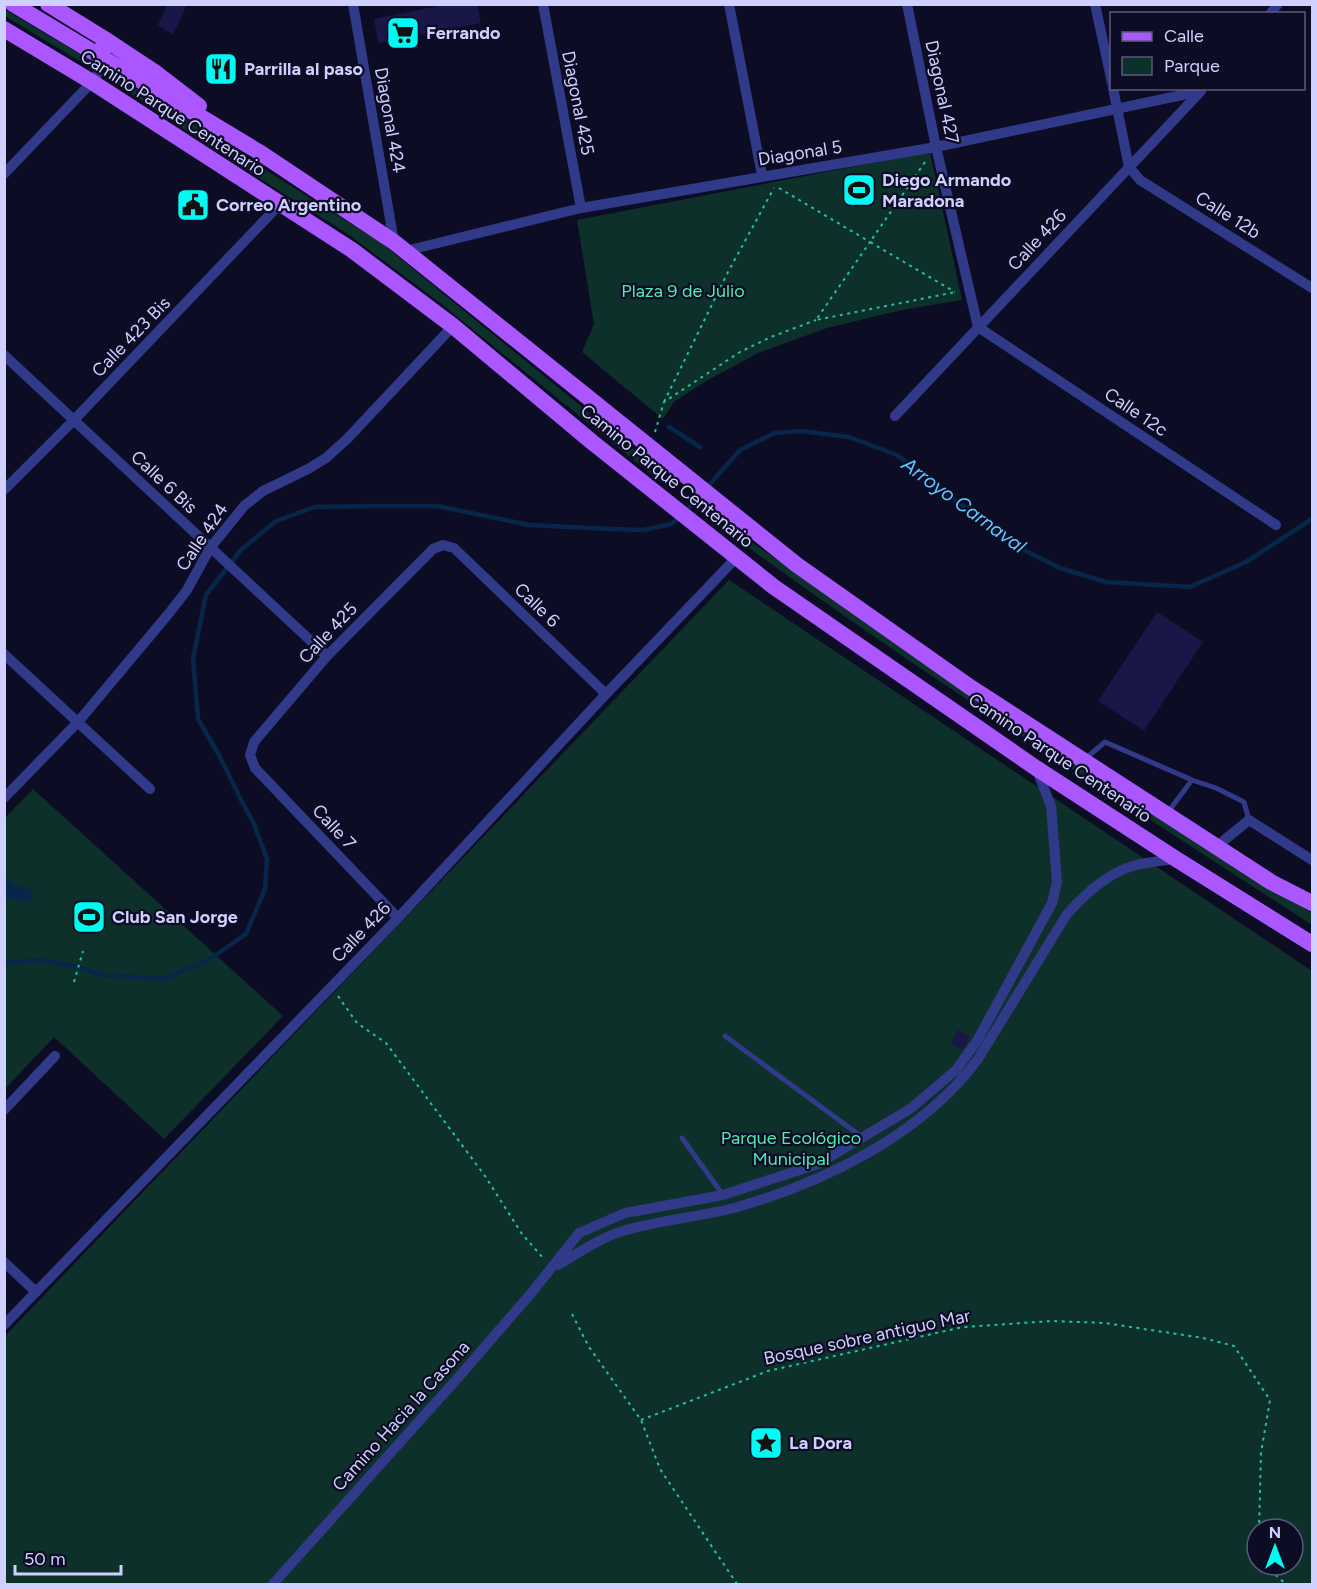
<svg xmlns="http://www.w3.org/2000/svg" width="1317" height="1589" viewBox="0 0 1317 1589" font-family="Figtree,sans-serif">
<rect width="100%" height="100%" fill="#0d0c25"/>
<path fill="#0e302a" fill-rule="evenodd" d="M4 9 90 60 86 65 5 16Z
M110 72 380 242 669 478 662 483 439 302 345 232 238 165 106 77Z
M930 152 962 300 902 310 827 328 758 353 703 383 674 402 663 419 582 352 594 324 577 220Z
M725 524 1046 744 1199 844 1312 913V925C1112 794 910 668 718 525Z
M729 580 1312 971V1584H5L4 1337ZM1257 1529H1293V1565H1257Z
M33 789 283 1016 164 1139 54 1037 5 1089V818Z"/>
<path fill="#06274a" d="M5 874C11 886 16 887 29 887L33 893V898C23 904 15 901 5 897Z"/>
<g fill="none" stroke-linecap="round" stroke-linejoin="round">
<path stroke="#06274a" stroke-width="4.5" d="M669 427 700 447
M686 511 740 450 775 433 801 431 849 437 897 455 1014 545 1060 568 1106 582 1190 587 1246 562 1312 519
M4 963 43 960 78 967 102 975 165 979 210 959 246 934 265 889 267 859 254 824 240 798 219 755 198 719 193 658 206 595 241 550 276 521 315 507 376 506H437L529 525 610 529 644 530 671 524 680 517"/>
</g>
<path fill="#191648" d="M167 4H187L173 35 158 25Z
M448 4H477L481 23 378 43 374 19Z
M196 189 209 201 191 222 178 210Z
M1157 612 1203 642 1144 731 1098 701Z
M958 1030 970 1037 962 1050 951 1043Z"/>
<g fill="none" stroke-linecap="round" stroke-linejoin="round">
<path stroke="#21c2a3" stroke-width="2" stroke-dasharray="3 4.5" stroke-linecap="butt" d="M925 162 870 242 955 292
M779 188 870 242 816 320 956 292
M664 402 728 272 774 188
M655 432 664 402 740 352 771 337 816 320
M74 982 83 951
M338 996 357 1023 386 1043 485 1176 522 1234 544 1259
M572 1314 589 1347 641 1420 660 1469 737 1584
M641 1420 768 1371 963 1327 1052 1321 1105 1323 1203 1338 1234 1346 1270 1400 1261 1453 1259 1529
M1264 1565 1286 1584"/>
<path stroke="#313a89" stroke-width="5" d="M1085 759 1105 742 1192 780
M1168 812 1192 780 1216 788 1244 802 1249 820
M725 1036 862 1137
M682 1138 723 1195"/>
<path stroke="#313a89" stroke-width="10" d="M353 4 394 242
M543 4 581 208
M729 4 762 175
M907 4 936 147 978 327 1276 525
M1095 4 1112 83
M1270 14 1278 4
M1113 88 1129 167 1140 180 1312 288
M4 174 92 82 106 61
M405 251 581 208 936 147 1201 91
M4 355 327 656
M895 416 1201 91
M4 490 74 420 279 205
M4 654 150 789
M4 798 78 722 170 612 187 590 210 548 244 506 263 491 308 469 326 458 347 439 453 326
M1217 846 1249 820 1312 860
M398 918 255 768 250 755 254 742 327 656 433 549 443 545 454 548 606 694
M4 1110 55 1056
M4 1262 36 1292
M558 1265C580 1252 601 1237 626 1230 662 1220 698 1217 734 1208 823 1183 922 1135 978 1059L1067 914C1084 895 1108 873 1133 866 1146 862 1161 861 1176 859
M4 1325 398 918 606 694 737 557
M273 1584 456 1380 533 1291 579 1233 625 1213 723 1195 818 1164 910 1109 956 1070 977 1041 1052 903 1057 882 1051 806 1036 768"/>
<path stroke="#aa57ff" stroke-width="16" d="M13 4 259 152 394 242 797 565 970 687 1271 882 1312 903
M48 4 103 38 104 48
M4 29 92 82 352 250 453 326 592 442 774 587 1036 768 1176 859 1312 944
M103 38 156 73 199 106"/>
</g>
<defs>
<g id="supermarket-square" transform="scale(1.725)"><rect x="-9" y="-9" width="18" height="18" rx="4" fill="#00fbf3" stroke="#0d0c25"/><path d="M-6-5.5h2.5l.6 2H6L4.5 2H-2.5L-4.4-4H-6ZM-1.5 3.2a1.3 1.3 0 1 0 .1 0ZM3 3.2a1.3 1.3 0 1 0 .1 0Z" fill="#111"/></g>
<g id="restaurant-square" transform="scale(1.725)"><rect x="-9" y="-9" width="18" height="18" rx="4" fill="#00fbf3" stroke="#0d0c25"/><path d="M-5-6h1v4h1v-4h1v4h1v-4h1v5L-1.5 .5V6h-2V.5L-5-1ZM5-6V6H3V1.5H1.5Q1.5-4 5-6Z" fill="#111"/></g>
<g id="stadium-square" transform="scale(1.725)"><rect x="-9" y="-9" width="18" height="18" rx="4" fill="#00fbf3" stroke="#0d0c25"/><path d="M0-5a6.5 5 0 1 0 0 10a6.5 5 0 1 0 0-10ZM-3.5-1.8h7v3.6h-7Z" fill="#111"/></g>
<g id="civic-square" transform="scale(1.725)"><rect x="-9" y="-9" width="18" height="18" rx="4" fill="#00fbf3" stroke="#0d0c25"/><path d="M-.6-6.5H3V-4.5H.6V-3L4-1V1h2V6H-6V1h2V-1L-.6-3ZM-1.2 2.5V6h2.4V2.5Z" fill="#111"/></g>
<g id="sight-square" transform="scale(1.725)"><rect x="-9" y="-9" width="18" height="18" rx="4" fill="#00fbf3" stroke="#0d0c25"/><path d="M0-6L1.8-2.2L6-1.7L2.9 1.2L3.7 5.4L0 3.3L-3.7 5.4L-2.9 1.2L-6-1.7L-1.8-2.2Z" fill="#111"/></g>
</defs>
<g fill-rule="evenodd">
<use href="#supermarket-square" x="403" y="33"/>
<use href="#restaurant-square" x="221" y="69"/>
<use href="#stadium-square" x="859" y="190"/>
<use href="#civic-square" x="193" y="205"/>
<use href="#stadium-square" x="89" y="917"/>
<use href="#sight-square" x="766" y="1443"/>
</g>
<g text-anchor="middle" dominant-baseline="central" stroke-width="4.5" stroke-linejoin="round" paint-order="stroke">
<g font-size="18" font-weight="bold" fill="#d0d0ff" stroke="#0d0c25" text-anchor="start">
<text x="426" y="33">Ferrando</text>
<text x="244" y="69">Parrilla al paso</text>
<text x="882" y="180">Diego Armando<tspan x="882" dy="21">Maradona</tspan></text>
<text x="216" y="205">Correo Argentino</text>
<text x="112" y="917">Club San Jorge</text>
<text x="789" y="1443">La Dora</text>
</g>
<g font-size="18" fill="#d0d0ff" stroke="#0d0c25">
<text transform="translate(942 92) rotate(78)">Diagonal 427</text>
<text transform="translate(578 103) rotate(79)">Diagonal 425</text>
<text transform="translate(173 113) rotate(33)">Camino Parque Centenario</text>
<text transform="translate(390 120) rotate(80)">Diagonal 424</text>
<text transform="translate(800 153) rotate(-9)">Diagonal 5</text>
<text transform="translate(1228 215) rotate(32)">Calle 12b</text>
<text transform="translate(1037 240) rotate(-47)">Calle 426</text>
<text transform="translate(131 337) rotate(-46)">Calle 423 Bis</text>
<text transform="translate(1136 412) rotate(34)">Calle 12c</text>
<text transform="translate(667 476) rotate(39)">Camino Parque Centenario</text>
<text transform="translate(164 482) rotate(43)">Calle 6 Bis</text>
<text transform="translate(202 537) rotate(-56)">Calle 424</text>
<text transform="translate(537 605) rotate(44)">Calle 6</text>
<text transform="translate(328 633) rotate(-47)">Calle 425</text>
<text transform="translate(1060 758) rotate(34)">Camino Parque Centenario</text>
<text transform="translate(334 827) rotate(47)">Calle 7</text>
<text transform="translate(361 932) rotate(-46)">Calle 426</text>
<text transform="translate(867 1337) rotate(-12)">Bosque sobre antiguo Mar</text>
<text transform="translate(401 1416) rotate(-48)">Camino Hacia la Casona</text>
</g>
<g font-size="18" fill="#4eecb0" stroke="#0d0c25">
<text x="683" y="291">Plaza 9 de Julio</text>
<text x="791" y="1138">Parque Ecológico<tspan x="791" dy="21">Municipal</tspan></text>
</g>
<g font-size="20" font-style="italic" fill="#5ec9ff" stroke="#0d0c25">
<text transform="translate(964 505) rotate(36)">Arroyo Carnaval</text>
</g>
</g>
<rect width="1317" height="1589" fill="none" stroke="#d0d0ff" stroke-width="12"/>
<rect x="1110" y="12" width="195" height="78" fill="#0d0c25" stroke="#5b5a7c" stroke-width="1.5"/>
<rect x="1122" y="32" width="30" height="9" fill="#aa57ff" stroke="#5b5a7c" stroke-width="1.5"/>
<text x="1164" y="42" font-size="18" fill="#d0d0ff">Calle</text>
<rect x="1122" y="57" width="30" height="18" fill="#0e302a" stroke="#5b5a7c" stroke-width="1.5"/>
<text x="1164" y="72" font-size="18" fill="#d0d0ff">Parque</text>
<g transform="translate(1275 1547)"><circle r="28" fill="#0d0c25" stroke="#5b5a7c" stroke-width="1.5"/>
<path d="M0-4.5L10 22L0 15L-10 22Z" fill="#00fbf3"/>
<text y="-9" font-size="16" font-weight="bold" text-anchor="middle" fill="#d0d0ff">N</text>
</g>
<path d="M15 1565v9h106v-9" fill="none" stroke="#d0d0ff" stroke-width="3"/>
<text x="24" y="1565" font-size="18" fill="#d0d0ff" stroke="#0d0c25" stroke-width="4.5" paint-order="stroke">50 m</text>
</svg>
